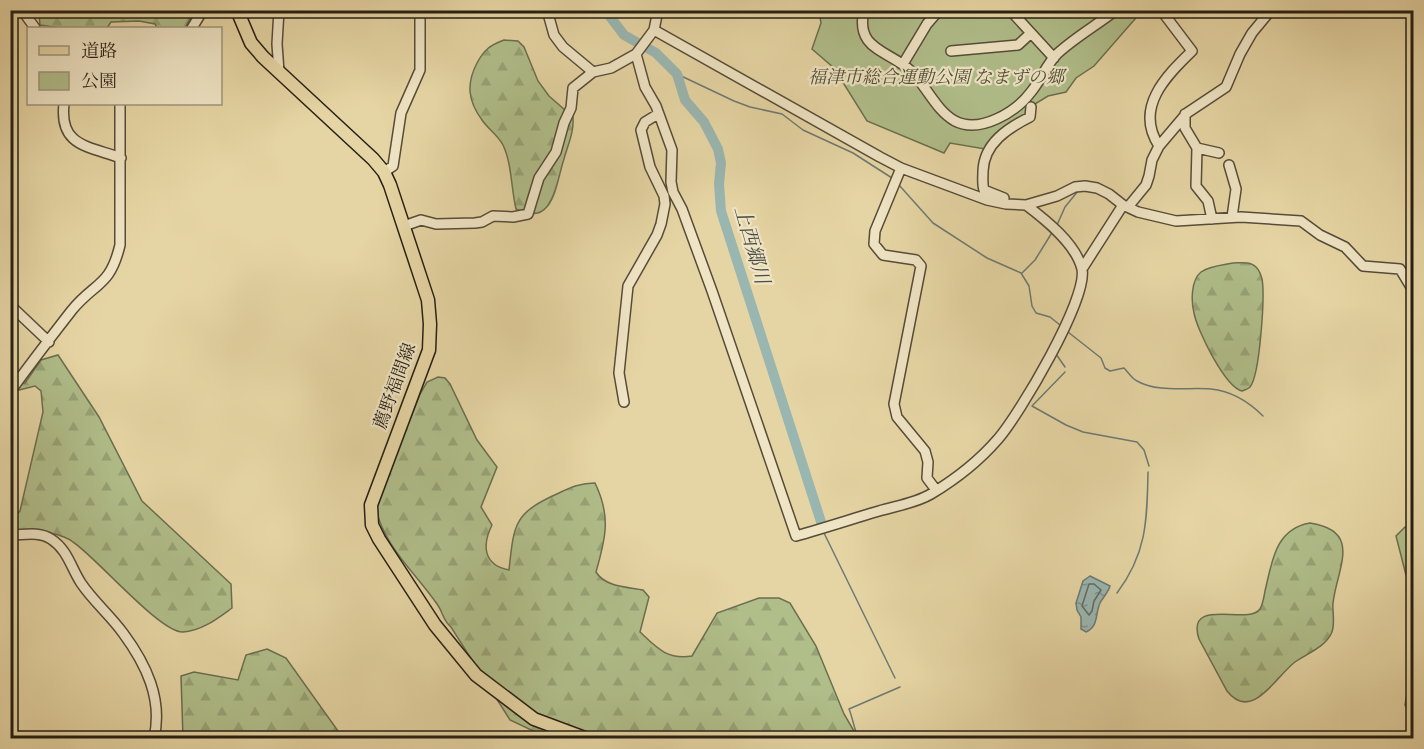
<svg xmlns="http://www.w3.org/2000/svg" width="1424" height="749" viewBox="0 0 1424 749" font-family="'IM FELL Double Pica','Noto Serif JP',serif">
<defs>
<pattern id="forest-firs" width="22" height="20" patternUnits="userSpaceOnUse" patternTransform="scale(1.5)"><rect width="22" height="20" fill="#b0be8a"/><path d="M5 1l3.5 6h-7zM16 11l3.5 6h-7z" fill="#97a376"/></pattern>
<pattern id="water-ripples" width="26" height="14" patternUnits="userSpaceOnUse" patternTransform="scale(1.5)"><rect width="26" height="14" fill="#9ab6b1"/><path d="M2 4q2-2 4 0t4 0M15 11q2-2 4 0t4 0" fill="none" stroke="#7d938f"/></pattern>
</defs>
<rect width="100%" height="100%" fill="#e6d5a4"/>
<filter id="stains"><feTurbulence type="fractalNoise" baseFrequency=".00333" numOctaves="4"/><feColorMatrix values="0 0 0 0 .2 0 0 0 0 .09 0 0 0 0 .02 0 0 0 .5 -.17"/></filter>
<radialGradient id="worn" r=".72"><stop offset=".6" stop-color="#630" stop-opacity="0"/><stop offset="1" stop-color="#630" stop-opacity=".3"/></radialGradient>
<path fill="url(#forest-firs)" stroke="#6b6e50" stroke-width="1.5" d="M49 10H194V11L185 28H157L155 24 139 21 111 22 107 28H60L40 25 39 14Z
M504 40 518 41 524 47 538 81 549 96 573 117C574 133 568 144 564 159 556 182 554 229 516 209 511 188 512 164 503 145 498 135 488 129 482 120 468 101 466 84 477 63 484 50 490 45 504 40Z
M1233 263C1240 263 1250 261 1256 267 1259 270 1261 275 1262 279 1265 295 1260 375 1250 387 1248 389 1245 390 1242 391 1225 387 1197 330 1194 313 1191 301 1191 280 1201 272 1209 266 1223 265 1233 263Z
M58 355 99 417 142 501 231 584 232 608C218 618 202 631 183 632 160 633 96 557 73 542 57 530 30 532 11 529L10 521 20 511 43 412 41 391 35 386 11 392V383H25L41 360Z
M438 377 445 378 450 384 477 440 497 467 481 507 492 525C482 545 483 565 509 570 514 523 514 513 559 493 571 487 581 483 595 483 611 516 606 537 596 572 605 587 628 587 643 590L649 597 640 632C657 648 667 660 692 656L717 613 759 598H779L790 603 816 646 844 714 858 738H548L510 720 451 627C443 621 443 612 437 604 414 571 384 547 375 506L420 394 427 382Z
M1310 523C1363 531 1337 568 1333 603 1332 613 1336 625 1331 634 1325 647 1306 654 1295 662 1276 676 1252 723 1227 691L1199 639C1185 596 1249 626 1260 609 1263 604 1264 597 1265 591 1272 562 1275 529 1310 523Z
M1405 527 1413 528V580L1406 575 1396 536Z
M267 649 286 658 343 738H234L229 732 218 733 219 738H183L181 676 194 672 238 680 246 655Z
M1413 664V709L1410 713 1405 705 1411 668Z"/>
<path fill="#b0be8a" stroke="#6b6e50" stroke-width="1.5" d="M819 11H1142L1094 66 1076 78 1066 92 1048 96 1030 107 1029 114 985 149 950 143 944 153 867 121 834 68 812 49 821 23Z"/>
<path fill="url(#water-ripples)" stroke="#6c7a73" stroke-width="1.5" d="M1090 576 1110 586C1108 593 1103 597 1100 603 1095 614 1099 626 1086 632L1081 629V617L1077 610 1076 603 1083 581Z"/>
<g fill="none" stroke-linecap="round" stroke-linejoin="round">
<path stroke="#606a63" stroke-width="1.5" d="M1089 584H1094L1101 590 1094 601 1092 611 1089 615 1082 606Z"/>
<path stroke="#6c7a73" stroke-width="1.5" d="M677 74 734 101 750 107 782 114 803 130 853 153 892 178
M899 185 933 223 987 258 1021 273 1029 286 1032 306 1036 313 1050 317 1060 325
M1113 191 1121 197
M1057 225 1065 207 1078 191
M1355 251 1362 258
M1022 273 1035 260 1053 231
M1068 332 1101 358 1105 368 1110 371 1124 368C1128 372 1132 379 1137 381 1158 393 1188 387 1211 389 1231 391 1249 402 1263 416
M1056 354 1065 367
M1065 372 1032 406 1066 425 1083 432 1137 442 1144 450 1149 466
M824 533 895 678
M1117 593C1147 553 1147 520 1148 472
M859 738C854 731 853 718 849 709L900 687"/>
<path stroke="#9ab6b1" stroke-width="10" d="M605 10 624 35 656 53 677 74 685 100 704 122 718 149 721 163 719 184 721 211 822 525"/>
<g stroke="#564c39" stroke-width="12">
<path id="minor" d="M22 10 35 28
M279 10 277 44 279 72
M547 10 554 35 563 47 593 72
M864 10C856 45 880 49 902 64 924 78 933 109 955 121 980 134 1016 112 1031 92 1041 80 1046 65 1057 54 1074 38 1097 25 1116 10
M1010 10 1054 58
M192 28 203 10
M654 30 880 157 901 168 987 200 1006 204 1026 205 1057 196 1075 187 1085 186 1097 188 1109 194 1123 205 1138 212 1176 221 1241 217 1301 221 1320 235 1345 247 1363 266 1400 269 1414 292
M951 51 1018 45 1031 33
M636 54 645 87 656 106 672 150 671 182 673 192 682 209 712 291 796 536C824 528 852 519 879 511 896 506 916 503 931 494 956 479 979 461 998 439 1019 415 1088 299 1082 269 1076 244 1046 220 1026 205
M903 64 927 24 939 10
M64 104C59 146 88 146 121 158
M1185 114V128L1197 148 1196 186 1208 201 1212 219
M1159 146C1134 108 1166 76 1192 51L1161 10
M1197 148 1219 153
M1229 165 1236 189 1232 217
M901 168 875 231 874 244 883 255 916 260 921 266 894 404 897 417 925 451 928 462 927 478 936 490
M384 172 393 166 401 113 420 70V10
M1004 198 984 190C982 184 983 178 983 171 984 143 1008 128 1030 117L1031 107
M1128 207 1146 185 1149 176 1152 160 1159 146 1187 113 1226 87 1240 54 1252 33 1271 10
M404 226 421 220 436 224 475 223 482 222 493 216 513 217 528 214 539 178 556 152 564 123 571 108 573 88 593 72 611 68 636 54 654 30 658 10
M1082 269 1123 205
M10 305 49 342
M10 392C30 364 51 337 72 310 95 282 110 287 120 245V104
M624 402 619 373 628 286 657 235 661 224 665 204 664 196 650 167 641 130 645 122 658 114
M10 535C24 535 39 531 51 539 68 550 71 568 81 583 93 601 110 615 123 633 146 664 163 699 154 738"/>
</g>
<g stroke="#261f15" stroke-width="15">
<path id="major" d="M237 10 251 43 263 57 373 159 384 172 390 185 428 300 430 324 429 350 371 505 372 525 379 539 435 625 476 675 534 719 585 738"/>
</g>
<use href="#minor" stroke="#efe4c4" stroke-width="9"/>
<use href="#major" stroke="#e6d5a4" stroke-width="12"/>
</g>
<g text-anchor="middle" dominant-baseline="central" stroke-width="4.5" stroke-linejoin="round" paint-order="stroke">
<g font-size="18" font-style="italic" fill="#4f4f38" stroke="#efe4c4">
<text x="936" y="77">福津市総合運動公園 なまずの郷</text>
</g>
<g font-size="18" fill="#261f15" stroke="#efe4c4">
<text transform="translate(395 386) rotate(-70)">薦野福間線</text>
</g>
<g font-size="20" font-style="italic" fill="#494c44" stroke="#efe4c4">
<text transform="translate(752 245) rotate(74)">上西郷川</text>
</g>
</g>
<rect width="1424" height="749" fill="none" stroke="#e6d5a4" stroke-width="36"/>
<rect x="12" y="12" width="1400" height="725" fill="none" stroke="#261f15" stroke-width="3"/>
<rect x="18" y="18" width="1388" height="713" fill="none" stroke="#261f15" stroke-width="1.5"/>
<rect x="27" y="27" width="195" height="78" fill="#efe4c4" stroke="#9f957e" stroke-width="1.5"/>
<rect x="39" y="46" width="30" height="9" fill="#e6d5a4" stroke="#9f957e" stroke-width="1.5"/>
<text x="81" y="57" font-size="18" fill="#261f15">道路</text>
<rect x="39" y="72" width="30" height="18" fill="#b0be8a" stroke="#9f957e" stroke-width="1.5"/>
<text x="81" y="87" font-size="18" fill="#261f15">公園</text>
<rect width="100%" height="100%" filter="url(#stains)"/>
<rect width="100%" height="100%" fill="url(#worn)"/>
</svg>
